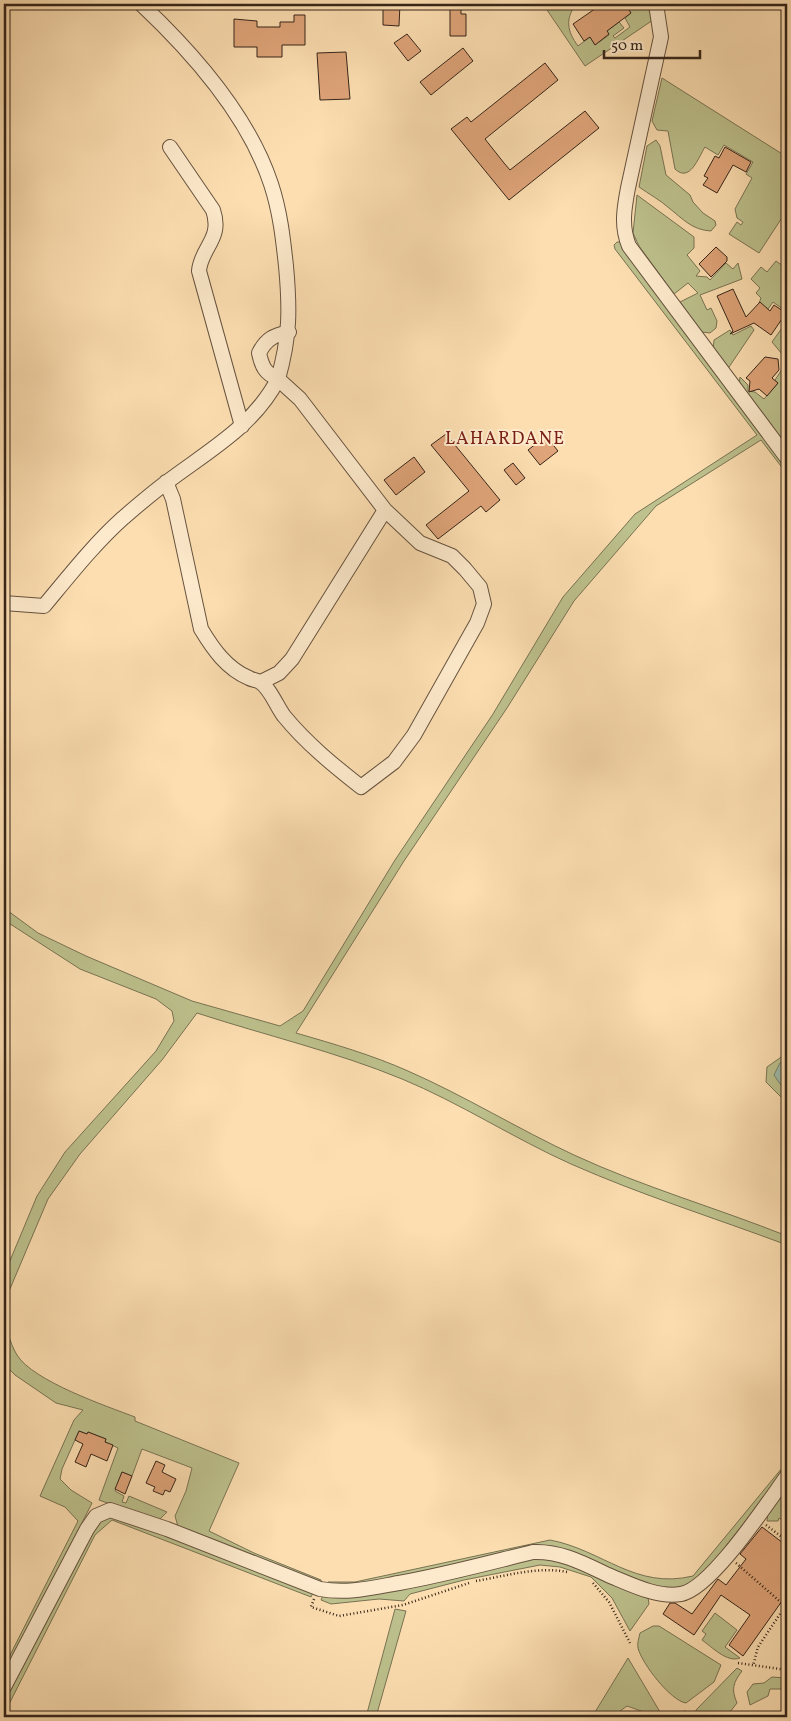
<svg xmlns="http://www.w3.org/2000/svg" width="791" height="1721" viewBox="0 0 791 1721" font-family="Vollkorn,serif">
<rect width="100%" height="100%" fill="#fcdeb1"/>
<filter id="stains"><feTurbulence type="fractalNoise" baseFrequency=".004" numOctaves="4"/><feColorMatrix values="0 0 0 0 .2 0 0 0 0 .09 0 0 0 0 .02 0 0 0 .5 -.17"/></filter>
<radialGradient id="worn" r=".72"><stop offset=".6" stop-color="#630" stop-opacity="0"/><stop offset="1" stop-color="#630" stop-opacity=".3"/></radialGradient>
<path fill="#bdc18d" stroke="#797353" d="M543 4H576C565 19 567 31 578 46L590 37 595 45 609 35 607 31 619 22 624 28 613 36 615 38 630 27 625 18 631 13 625 4H649L653 20 585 66Z
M662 78 787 157V210L759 253 729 234 737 222 741 225 743 222 737 218 735 209 752 178 746 174 753 162 724 145 718 155 705 147C698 158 690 183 675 169L668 131 657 130 652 121Z
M656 140 660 146 666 175 690 195 693 202 703 213 715 221 716 225 711 231C692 230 683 219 669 208 660 200 649 194 639 187L647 146Z
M637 195 694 237V248L687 255 700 271 696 276 707 277 710 280 726 263 733 269 738 263 742 279 700 295 707 310 711 308 717 321 716 328 710 333 702 332 680 302 698 293 688 283 674 294 639 246 633 233Z
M617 242H620L787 465V474L761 440 656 506 574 601 507 708 404 861 296 1033C334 1044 372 1055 408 1071 465 1096 518 1129 574 1155 643 1187 717 1208 787 1236V1245C715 1218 641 1195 571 1164 513 1138 460 1103 402 1079 337 1052 264 1035 197 1013L162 1060 80 1154 48 1199 4 1303V1275L37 1196 65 1152 156 1051 174 1021 172 1011 156 999 80 969 4 920V908L38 933 86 956 192 1001 280 1026 303 1011 395 860 493 714 563 597 635 514 757 435 615 249 614 245Z
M776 261 787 269V312L773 302 768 309 759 303 761 298 756 293 760 288 751 279 761 267 767 272Z
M787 321V360L772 342Z
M751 326 754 330 727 370 713 350 714 340 730 330 733 335Z
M787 362V448L739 385 740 377 748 385V391L755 392 764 399 778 383 775 380Z
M787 1053V1058L780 1063 787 1094V1103L766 1082 767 1067Z
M4 1311C6 1326 9 1342 17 1355 33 1381 106 1406 135 1417V1421L239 1463 209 1531 254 1553 321 1580V1584L179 1530 175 1516 186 1491 192 1468 142 1449 132 1476 122 1472 115 1491 124 1496 122 1502 126 1503 129 1496 167 1512 158 1521 99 1500 118 1448 105 1442 106 1439 88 1432 87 1434 79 1431 62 1469 60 1479 71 1490 92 1503 4 1678V1667L78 1521 65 1507 40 1496 74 1420 83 1410 56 1403 15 1375 4 1364Z
M787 1462V1468L704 1574 684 1588H657L568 1552 353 1588 328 1586V1582H355L550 1540C603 1550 635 1590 693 1576Z
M787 1488V1524L779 1518 778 1521H767L768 1512Z
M114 1514 314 1591 311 1597 112 1520 95 1535 4 1714V1695L89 1532 97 1521Z
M549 1555 648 1597 649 1604 630 1631 612 1598 591 1577 560 1567 540 1565 464 1580 410 1594 404 1601 379 1599 331 1604 321 1600 323 1595Z
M395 1609 406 1611 376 1717H366Z
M715 1613 737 1630 725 1647 740 1658C727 1663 712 1647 702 1640L706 1634 702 1631Z
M653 1626H659L721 1665 714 1682 686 1703C671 1701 642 1664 638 1648 637 1643 639 1638 640 1633Z
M628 1658 663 1717H647L644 1712 627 1706 612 1717H592Z
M737 1668 742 1671C733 1683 731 1689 737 1703L726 1717H695L696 1710Z
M772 1677 787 1678V1689H770L768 1696 750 1705 747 1692 753 1684 764 1683Z"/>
<path fill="#9fbcab" stroke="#758071" d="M787 1058V1094L774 1075 780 1063Z"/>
<path fill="#dfa479" stroke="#352519" d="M383 4H400L399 26 383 25Z
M450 4H461V14H466V36H450Z
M602 4H625L631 13 607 31 609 34 595 45 590 37 584 41 573 24Z
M294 15H305V45H282V57H257V47H234V19L257 21V27H280V22H294Z
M407 34 421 51 408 61 394 43Z
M463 48 473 61 431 95 420 82Z
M346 52 350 99 320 100 317 53Z
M545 63 558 80 485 139 504 163 510 170 585 111 599 128 509 200 451 129 467 117 471 122Z
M725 147 751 162 746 172 733 165 717 193 703 185 708 178 704 176 715 156 719 158Z
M716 247 727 257V261L711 277 699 264Z
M733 289 746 317 760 302 770 311 774 305 786 313 771 335 754 323 730 334 733 331 717 296Z
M765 357 778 359 779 370 772 378 778 383 767 396 759 389 749 392 750 381 746 378Z
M446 434 500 500 486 512 481 506 438 539 426 525 469 491 431 445Z
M546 436 558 451 540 465 528 450Z
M414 457 425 472 396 495 384 480Z
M513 463 525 478 516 485 504 470Z
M79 1431 87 1434 88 1432 106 1439 105 1442 113 1445 107 1461 91 1454 86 1467 75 1462 83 1444 75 1440Z
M156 1461 165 1465 162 1472 176 1479 170 1492 165 1490 163 1495 153 1491 155 1487 146 1483Z
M122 1472 132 1476 125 1494 115 1489Z
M762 1527 787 1546V1594L743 1656 729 1645 750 1615 721 1595 694 1635 663 1614 670 1603H675L692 1614 718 1579 726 1585 746 1559 740 1554Z"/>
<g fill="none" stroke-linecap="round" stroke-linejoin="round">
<g stroke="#67533f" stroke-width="16">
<path id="street" d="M141 4C192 52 249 117 271 184 280 211 283 238 286 266 290 309 290 337 278 379 265 373 262 367 259 353 266 339 274 335 289 332
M656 4 661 37 628 188C624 209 621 226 629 246L787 458
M170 147 213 210C223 239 201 247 199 271L242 426
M4 603 44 606C69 576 94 544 123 518 137 506 152 493 167 482 208 451 254 426 278 379L300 399 385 510 420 543 452 556 465 569 480 587 484 604 477 623 414 735 394 762 361 787C333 765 306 743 284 716 277 707 270 688 260 682 257 680 252 680 249 678 227 669 213 649 201 629L173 499 166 482
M261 682 279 673 292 659 385 510
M4 1687 87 1529 96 1516 110 1510 167 1529 320 1589C347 1594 371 1588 399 1583 444 1575 488 1563 533 1552 561 1551 583 1563 608 1575 630 1584 657 1598 681 1594 711 1589 768 1502 787 1476"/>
</g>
<path stroke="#352519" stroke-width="2.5" stroke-dasharray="1 2.5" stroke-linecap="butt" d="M766 1525 787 1541
M736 1563 784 1605 782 1611 758 1647 753 1666
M476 1581C505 1576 539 1566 567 1572
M593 1583 609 1602 630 1643
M314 1599 311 1607 339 1616 403 1605 469 1583
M782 1611 787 1620
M787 1627V1625
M738 1663 787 1670
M684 1711 688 1717"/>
<use href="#street" stroke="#fdeacc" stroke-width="14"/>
</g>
<g text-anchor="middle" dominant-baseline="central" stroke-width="4" stroke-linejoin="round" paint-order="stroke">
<g font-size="18" letter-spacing="1" fill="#7a1f14" stroke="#fdeacc">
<text x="505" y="439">LAHARDANE</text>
</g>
</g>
<rect width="791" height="1721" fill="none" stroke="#fcdeb1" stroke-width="20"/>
<rect x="5" y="5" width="781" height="1711" fill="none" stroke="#352519" stroke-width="2.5"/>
<rect x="10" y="10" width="771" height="1701" fill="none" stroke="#352519"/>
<path d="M604 50v8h96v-8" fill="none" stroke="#352519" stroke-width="2.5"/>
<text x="611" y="50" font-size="15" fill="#352519" stroke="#fdeacc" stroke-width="4" paint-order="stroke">50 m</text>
<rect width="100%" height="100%" filter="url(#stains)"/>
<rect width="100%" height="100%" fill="url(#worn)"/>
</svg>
